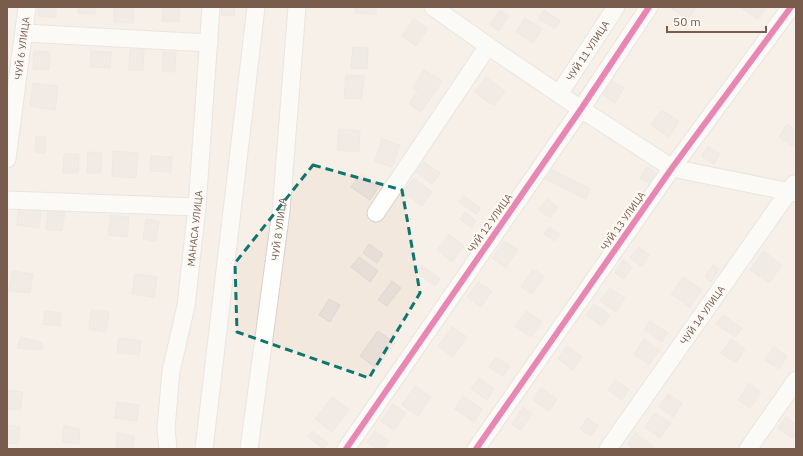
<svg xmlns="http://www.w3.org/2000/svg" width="803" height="456" viewBox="0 0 803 456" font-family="'IBM Plex Sans',sans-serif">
<rect width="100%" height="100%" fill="#f9f5f0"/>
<path fill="#f2e8de" d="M7 7H796V449H7Z"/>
<path fill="#e6ded7" stroke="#e2d8d2" d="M38 7H56V17L38 16Z
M78 7H95V14L78 13Z
M114 7 134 8 133 23 114 21Z
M163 7H180L179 22 162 21Z
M222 7H235L234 16 221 15Z
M356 7H376V14L355 13Z
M674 7H696L688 19 672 9Z
M740 7H766L758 19Z
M500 10 509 16 499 31 490 25Z
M544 10 560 21 555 29 538 18Z
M525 18 542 29 533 43 516 32Z
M414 19 428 28 416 46 402 36Z
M353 47 368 48 367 69 351 68Z
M130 49 144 50 143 70H129Z
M34 51 50 52 49 70 33 69Z
M91 51 111 52 110 68 90 67Z
M163 52 176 53 175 72 162 71Z
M424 70 442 81 430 99 413 88Z
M346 75 364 76 362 99 344 98Z
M486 77 505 91 494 106 475 92Z
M611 80 624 88 615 103 602 94Z
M33 83 58 86 55 110 30 106Z
M417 91 430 99 421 112 409 104Z
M661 110 679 121 669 137 651 125Z
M787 124 796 130V148L779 137Z
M339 129 360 131 359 152 337 150Z
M36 136 46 137 45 153 35 152Z
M382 139 400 145 392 167 375 161Z
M708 146 720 154 714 164 702 156Z
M113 151 138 153 136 178 112 176Z
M88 152 102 153 101 173H87Z
M64 154H79L78 173H63Z
M151 156 172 157 171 172 150 171Z
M424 162 440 173 432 184 416 172Z
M546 167 590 189 586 199 541 177Z
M647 167 656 173 649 183 640 178Z
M361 173 380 185 370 200 351 187Z
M414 178 432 192 422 206 403 192Z
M464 196 481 208 476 214 459 202Z
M547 199 558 207 550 218 539 210Z
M19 208 41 211 39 228 17 225Z
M48 209 65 211 62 231 46 229Z
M465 212 476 221 472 228 460 219Z
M111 215 129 217 127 237 108 235Z
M146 219 159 221 156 241 143 239Z
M549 227 560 234 555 241 544 234Z
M449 234 464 246 452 262 437 250Z
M504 241 518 250 506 268 492 258Z
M369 244 383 254 377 263 363 253Z
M638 247 649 255 642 267 630 258Z
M763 251 782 265 769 283 750 270Z
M359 257 378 271 370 282 351 267Z
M623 260 632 267 624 279 615 273Z
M421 265 440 279 435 286 416 272Z
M713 265 719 269 711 282 705 277Z
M533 269 544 276 532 294 521 287Z
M12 271 33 274 30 293 9 291Z
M135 274 157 277 154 297 132 294Z
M683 277 702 290 690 307 671 294Z
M392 281 401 288 387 306 378 300Z
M478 282 492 291 481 307 467 297Z
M610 288 625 298 616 312 600 301Z
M329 299 340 305 330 322 319 315Z
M594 304 610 315 602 326 586 315Z
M91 310 109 312 106 332 89 329Z
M45 311 61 313 60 326 43 324Z
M526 311 542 322 531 337 515 326Z
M723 315 742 328 735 337 716 324Z
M650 321 668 333 662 342 644 330Z
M452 327 467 337 453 357 438 346Z
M378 331 395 343 376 368 360 356Z
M21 337 42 343V350L17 348Z
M119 338 141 341 139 355 117 352Z
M644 339 660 350 649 365 634 354Z
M731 339 745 349 736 363 721 353Z
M567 346 582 357 573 370 558 359Z
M774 347 787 356 779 369 765 360Z
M496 357 510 366 503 376 489 367Z
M479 378 494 389 487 400 471 389Z
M615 380 629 389 622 400 608 390Z
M749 383 761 392 750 408 738 400Z
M415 386 431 397 418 416 402 405Z
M541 388 557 399 549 411 533 400Z
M7 390 23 392 20 410 7 409Z
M668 394 682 403 673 417 659 407Z
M463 396 482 409 474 422 455 409Z
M332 397 349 410 332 432 315 419Z
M117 402 139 405 137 421 115 418Z
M393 404 406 413 394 430 381 421Z
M523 407 532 414 521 430 512 424Z
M655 413 671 423 660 438 645 427Z
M786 417 796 424V434L793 438 778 428Z
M587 418 598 426 591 436 580 429Z
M7 425 20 427 18 444 7 443Z
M64 426 80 429 79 444 62 442Z
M312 431 328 443 323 449 308 437Z
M375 431 389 441 383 449H377L367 442Z
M117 433 134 436 133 449H116Z
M635 433 653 446 651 449H634L627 444Z"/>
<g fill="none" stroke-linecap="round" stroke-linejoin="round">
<g stroke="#d7d1cb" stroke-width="19">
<g id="minor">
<path d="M433 7 488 46 581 109 672 168 796 193"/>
<path d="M24 33 209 43"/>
<path id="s1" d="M559 94 616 7"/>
<path id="s2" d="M7 159 27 7"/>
<path d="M7 200 197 207"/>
<path d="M376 213 488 46"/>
<path id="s3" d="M168 449 166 428 171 371 186 306 197 207 211 7"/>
<path d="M204 449 256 7"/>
<path id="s4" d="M249 449 281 211 297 7"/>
<path d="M346 449 581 109 649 7"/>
<path d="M476 449 672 168 791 7"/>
<path id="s5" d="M608 449 794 184"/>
<path d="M748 449 796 380"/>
</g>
</g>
<use href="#minor" stroke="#fefefd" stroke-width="17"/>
<g stroke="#fffaf3" stroke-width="8">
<path id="cycleway" d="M346 449 581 109 649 7
M476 449 672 168 791 7"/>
</g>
<use href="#cycleway" stroke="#d6006c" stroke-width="6"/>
</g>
<path d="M0 0H803V456H0ZM313 165 402 190 420 293 369 378 237 332 235 263Z" fill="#f9f5f0" fill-opacity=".55" fill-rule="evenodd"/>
<path fill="none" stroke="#0f766e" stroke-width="3" stroke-dasharray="8 5" stroke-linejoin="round" d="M313 165 402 190 420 293 369 378 237 332 235 263Z"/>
<g text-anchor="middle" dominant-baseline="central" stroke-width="4" stroke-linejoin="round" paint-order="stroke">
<g font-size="10" fill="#7a5c4d" stroke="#fffaf3">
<text stroke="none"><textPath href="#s2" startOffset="112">ЧУЙ 6 УЛИЦА</textPath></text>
<text stroke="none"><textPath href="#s1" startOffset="52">ЧУЙ 11 УЛИЦА</textPath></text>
<text transform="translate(623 221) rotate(-55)">ЧУЙ 13 УЛИЦА</text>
<text transform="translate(490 223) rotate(-55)">ЧУЙ 12 УЛИЦА</text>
<text stroke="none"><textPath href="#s4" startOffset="222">ЧУЙ 8 УЛИЦА</textPath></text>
<text stroke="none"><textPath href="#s3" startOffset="223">МАНАСА УЛИЦА</textPath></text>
<text stroke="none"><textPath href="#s5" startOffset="164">ЧУЙ 14 УЛИЦА</textPath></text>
</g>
</g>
<rect width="803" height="456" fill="none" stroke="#7a5c4d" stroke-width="16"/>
<path d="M667 26v6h99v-6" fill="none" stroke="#7a5c4d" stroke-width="2"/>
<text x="673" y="26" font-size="12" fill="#7a5c4d" stroke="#fffaf3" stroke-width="3" paint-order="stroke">50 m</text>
</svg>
